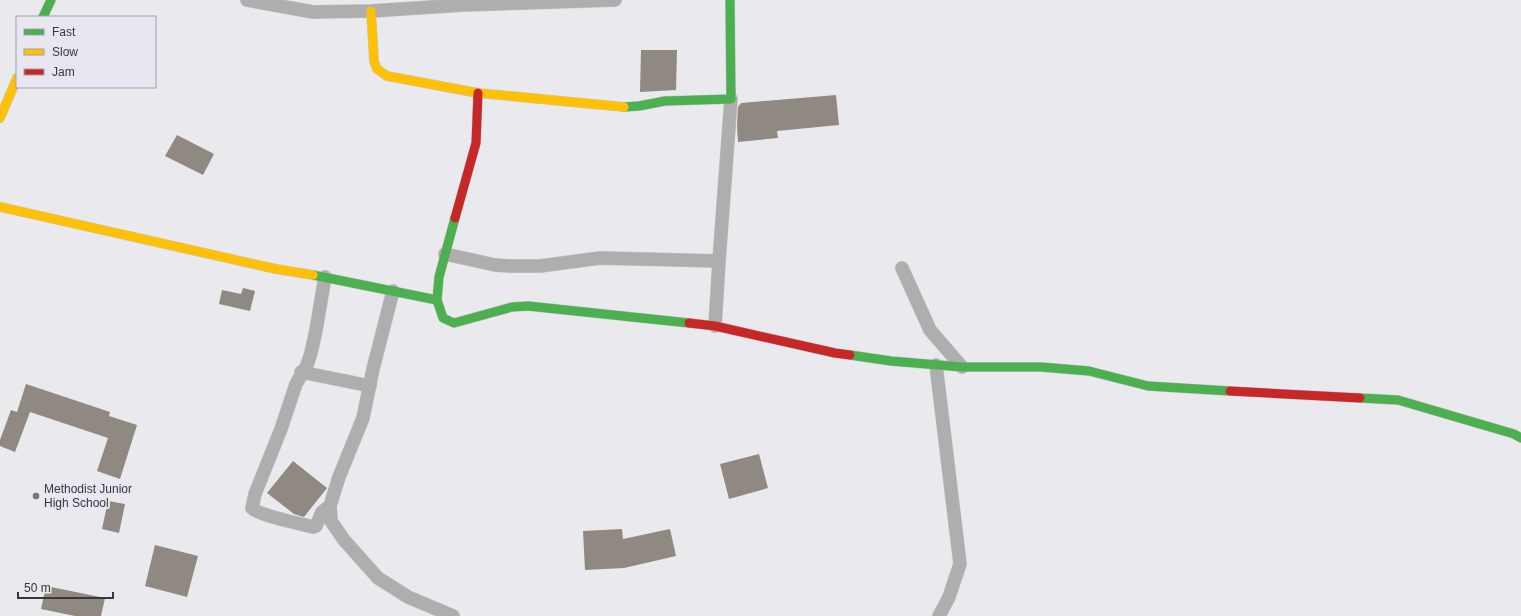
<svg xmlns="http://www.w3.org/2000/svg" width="1521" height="616" viewBox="0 0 1521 616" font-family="Arial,sans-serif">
<rect width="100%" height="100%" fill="#e9e9ee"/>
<path fill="#8f8982" d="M641 50H677L676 90 640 92Z
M836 95 839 125 777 131 778 138 738 142 737 126 738 107 741 103Z
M177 135 214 154 203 175 165 156Z
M243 288 255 291 250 311 219 304 222 290 241 294Z
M26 384 110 412 109 416 137 425 120 479 97 471 108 438 30 412 15 452 0 446V440L11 410 17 412Z
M759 454 768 488 729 499 720 464Z
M293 461 327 488 304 517 294 514 267 493Z
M108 501 125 504 119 533 102 529Z
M622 529 623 539 670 529 676 556 624 568 585 570 583 531Z
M155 545 198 556 187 597 145 586Z
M46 586 105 598 101 616H75L41 609Z"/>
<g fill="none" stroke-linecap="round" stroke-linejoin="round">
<g stroke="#c6c6c9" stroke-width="14">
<path id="street" d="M247 0 313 12 371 11 463 5 615 0
M445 254 495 265 511 266H540L600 258 719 261 731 99
M902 268 930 330 962 367
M325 277 316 330 311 353 307 365 296 384 281 429 255 494 252 508C258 515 301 524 313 527L316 526 322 512 330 506
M393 291 373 369 363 418 339 477 330 506 331 521 344 540 378 578 408 597 453 616
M715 326 719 261
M936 365 960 564 949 597 939 616
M301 372 370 386"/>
</g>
<g stroke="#c6c6c9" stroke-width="10">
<path id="fast" d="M43 17 51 0
M624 107 639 106 665 101 731 99 730 0
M313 275 437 300 439 277 455 218
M437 300 443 318 454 323 512 307 528 306 689 323
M850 355 891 361 962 367H1041L1089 371 1148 386 1230 391
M1360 398 1398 400 1514 434 1521 438"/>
</g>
<g stroke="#c6c6c9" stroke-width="10">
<path id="slow" d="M371 11 374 61 377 69 387 76 478 93 624 107
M0 118 17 78
M0 207 276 269 313 275"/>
</g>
<g stroke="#c6c6c9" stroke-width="10">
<path id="jam" d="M455 218 476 143 478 93
M689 323 715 326 835 353 850 355
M1230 391 1360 398"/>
</g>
<use href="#street" stroke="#afaeae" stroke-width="13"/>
<use href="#fast" stroke="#4caf50" stroke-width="9"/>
<use href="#slow" stroke="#ffc107" stroke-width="9"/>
<use href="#jam" stroke="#c62828" stroke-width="9"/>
</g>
<circle fill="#75757a" stroke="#e7e6f1" stroke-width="1.5" cx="36" cy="496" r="4"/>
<g text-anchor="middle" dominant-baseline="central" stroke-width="4" stroke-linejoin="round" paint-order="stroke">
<g font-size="12" fill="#37373b" stroke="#e7e6f1" text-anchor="start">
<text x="44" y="489">Methodist Junior<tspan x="44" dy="14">High School</tspan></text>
</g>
</g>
<rect x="16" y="16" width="140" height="72" fill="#e7e6f1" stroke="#a1a0a8"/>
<rect x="24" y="29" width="20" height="6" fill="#4caf50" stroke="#a1a0a8"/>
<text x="52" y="36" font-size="12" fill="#37373b">Fast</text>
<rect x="24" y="49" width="20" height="6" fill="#ffc107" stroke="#a1a0a8"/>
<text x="52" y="56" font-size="12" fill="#37373b">Slow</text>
<rect x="24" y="69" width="20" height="6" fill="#c62828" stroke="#a1a0a8"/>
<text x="52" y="76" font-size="12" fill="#37373b">Jam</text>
<path d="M18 592v6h95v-6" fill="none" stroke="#37373b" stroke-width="2"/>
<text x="24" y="592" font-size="12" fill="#37373b" stroke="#e7e6f1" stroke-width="3" paint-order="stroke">50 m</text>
</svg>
